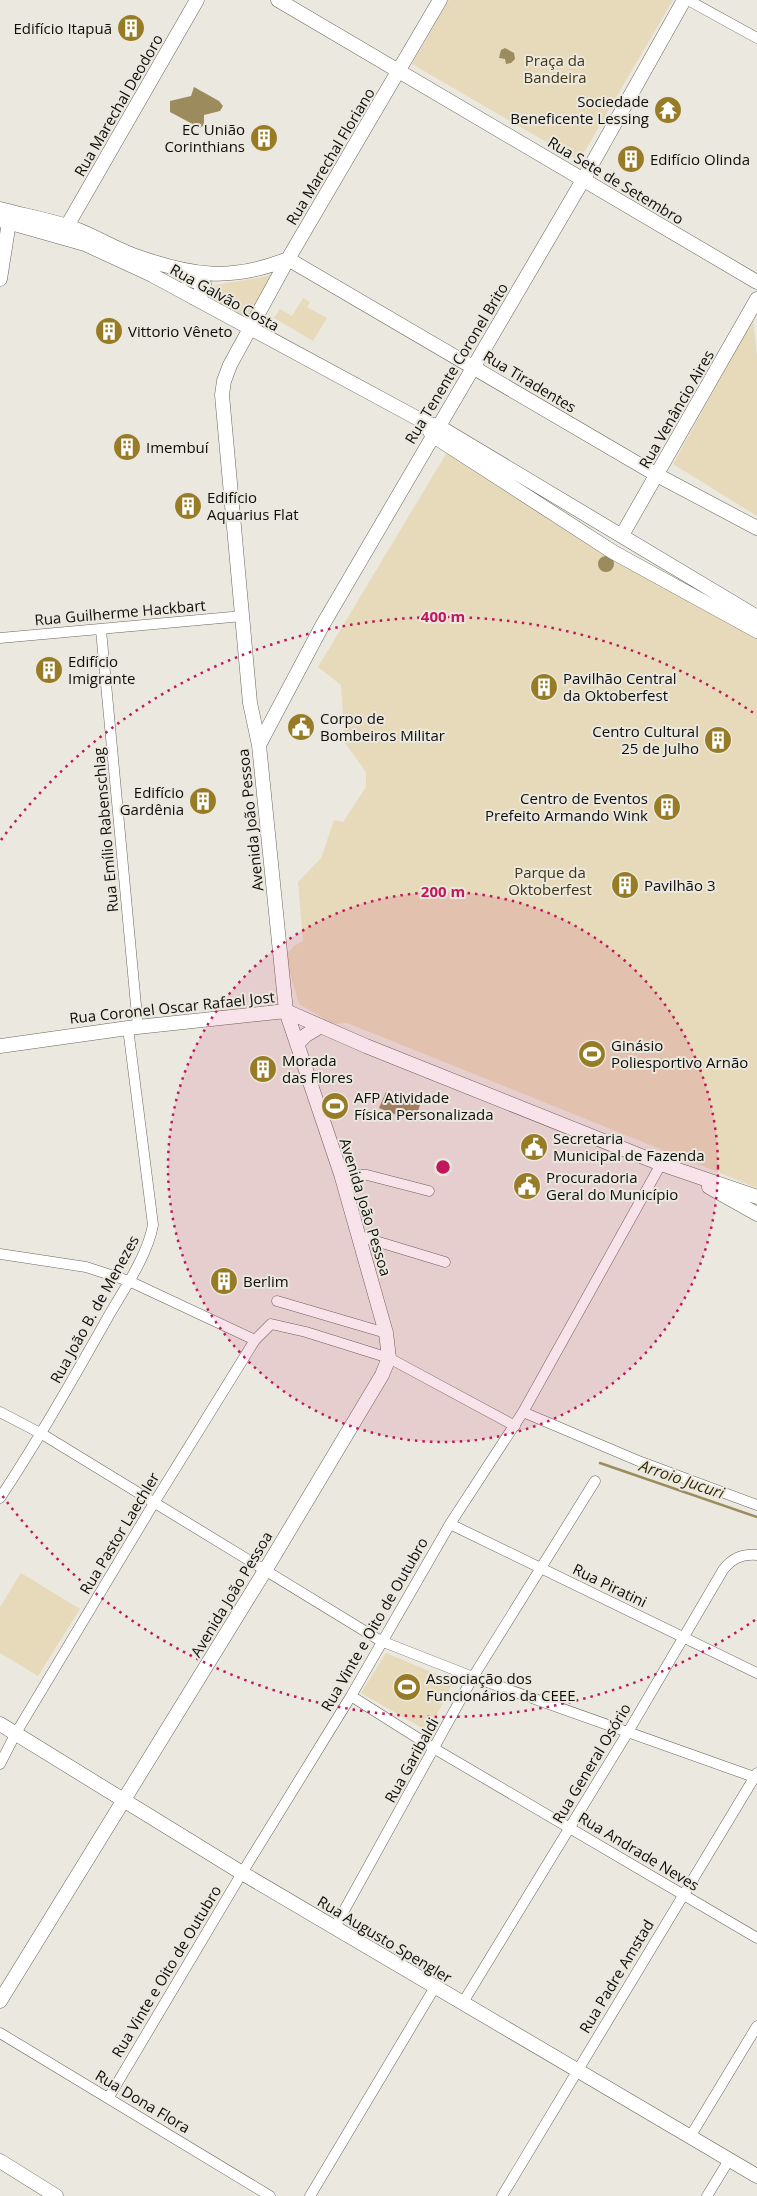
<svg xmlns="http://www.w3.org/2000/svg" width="757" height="2196" viewBox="0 0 757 2196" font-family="'Open Sans',sans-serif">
<rect width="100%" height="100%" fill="#ebe8df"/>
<path fill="#e6dabb" d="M449 0H673L579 161 412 64Z
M281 271 252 322 209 298 215 285 263 277Z
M303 298 310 302 307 307 327 318 313 341 274 318 280 309 292 316Z
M753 319 757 357V516L673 464Z
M449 449 757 638V1188L347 1023 333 1024 299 1004 285 956 294 946 303 941 298 882 321 858 334 820 343 822 366 787V772L345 743 341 685 318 667Z
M21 1573 80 1609 38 1676 0 1653V1607Z
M386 1653 453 1681 429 1732 361 1693Z"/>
<path fill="#9c8b5c" d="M505 48 514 53 515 59 511 63 506 64 505 59 499 58 501 50Z
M194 87 219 101 223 106 220 111 204 115V125L200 128 170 112V101L191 96Z
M598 564a8 8 0 1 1 16 0a8 8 0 1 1-16 0Z
M386 1092 420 1105 414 1122 379 1108Z"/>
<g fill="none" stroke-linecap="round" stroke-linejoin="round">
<path stroke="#9c8b5c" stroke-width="2.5" d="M600 1463 757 1517"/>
<g stroke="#68665e" stroke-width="11">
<path id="street" d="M688 0 757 38
M101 630 138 1027
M0 638 243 616
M341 1174 367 1175 429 1191
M359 1236 445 1262
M0 1254 86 1267 129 1281 255 1340
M277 1301 386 1333
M0 1412 42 1434 381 1641 473 1677 754 1777
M523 1412 641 1462 757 1505
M0 1498C39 1439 73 1379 108 1317 124 1289 147 1257 153 1225L128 1028
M450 1524 757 1673
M351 1696 435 1749 757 1938
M0 1764 16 1733 154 1503 255 1340 271 1324 306 1332 389 1358 515 1426
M335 1927 473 1677 595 1481
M462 2004 628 1732 723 1570C732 1558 742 1554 757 1555
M0 2033 270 2196
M109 2097 242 1873 351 1696 450 1524 523 1412 661 1164
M690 2137 757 2026
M310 2196 435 1987
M502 2196 757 1773
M707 2196 729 2160"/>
</g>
<g stroke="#68665e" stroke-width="15">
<path id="secondary" d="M278 0 757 282
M0 209C22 215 45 219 67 226 90 233 111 247 133 255 191 276 230 282 288 259L657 475 757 528
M0 220 85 244 152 275 426 423 438 426 757 617
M67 226 197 0
M187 278 204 285 203 291 194 298
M0 279 9 222
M428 428 432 435 613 552 757 631
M622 535 757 299
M259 745 322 626 583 180 684 0
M297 1044 306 1035 321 1026
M0 1046 128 1028 286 1011 366 1046 661 1164 757 1197
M709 1187 757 1214
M0 1724 242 1873 757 2176
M0 2001 266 1569 382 1375 389 1358 386 1333 341 1174 286 1011 259 745 250 703 222 395 224 381 230 365 288 259 440 0
M0 2161 56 2196"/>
</g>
<use href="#street" stroke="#fff" stroke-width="10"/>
<use href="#secondary" stroke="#fff" stroke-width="14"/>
</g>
<circle cx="443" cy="1167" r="275" fill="#c2185b" fill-opacity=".12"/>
<g fill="none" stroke="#c2185b" stroke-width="2.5" stroke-dasharray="2.5 5">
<circle cx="443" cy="1167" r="275"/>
<path d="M755 1620A550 550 0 0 1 1 1494M1 840A550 550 0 0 1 755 714"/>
</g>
<defs>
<g id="building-disc" transform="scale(1.4375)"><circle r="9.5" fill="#987c25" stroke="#ebe8df"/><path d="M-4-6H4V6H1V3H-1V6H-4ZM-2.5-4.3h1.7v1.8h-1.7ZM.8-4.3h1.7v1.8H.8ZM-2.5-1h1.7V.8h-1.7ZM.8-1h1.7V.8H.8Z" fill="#fff"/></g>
<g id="temple-disc" transform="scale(1.4375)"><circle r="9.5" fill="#987c25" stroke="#ebe8df"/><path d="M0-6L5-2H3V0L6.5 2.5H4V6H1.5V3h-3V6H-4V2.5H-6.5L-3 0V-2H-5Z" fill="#fff"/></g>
<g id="civic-disc" transform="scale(1.4375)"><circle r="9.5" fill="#987c25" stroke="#ebe8df"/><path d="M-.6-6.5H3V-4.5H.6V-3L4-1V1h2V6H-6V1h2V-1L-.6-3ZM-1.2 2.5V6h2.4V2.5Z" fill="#fff"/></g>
<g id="stadium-disc" transform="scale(1.4375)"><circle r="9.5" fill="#987c25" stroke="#ebe8df"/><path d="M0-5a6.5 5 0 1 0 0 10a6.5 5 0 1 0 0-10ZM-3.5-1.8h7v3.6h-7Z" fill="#fff"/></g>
</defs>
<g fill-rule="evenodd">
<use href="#building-disc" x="131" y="28"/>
<use href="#temple-disc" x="668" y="110"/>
<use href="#building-disc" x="264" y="138"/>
<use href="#building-disc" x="631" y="159"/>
<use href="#building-disc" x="109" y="331"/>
<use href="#building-disc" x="127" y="447"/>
<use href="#building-disc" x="188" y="506"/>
<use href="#building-disc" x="49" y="670"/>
<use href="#building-disc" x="544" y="687"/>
<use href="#civic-disc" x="301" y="727"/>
<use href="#building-disc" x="718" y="740"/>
<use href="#building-disc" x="203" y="801"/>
<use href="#building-disc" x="667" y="807"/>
<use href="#building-disc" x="625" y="885"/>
<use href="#stadium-disc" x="592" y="1054"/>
<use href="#building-disc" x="263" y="1069"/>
<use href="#stadium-disc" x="335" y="1106"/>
<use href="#civic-disc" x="534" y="1147"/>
<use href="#civic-disc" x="527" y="1186"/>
<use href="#building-disc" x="224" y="1281"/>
<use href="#stadium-disc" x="407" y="1687"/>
</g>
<g text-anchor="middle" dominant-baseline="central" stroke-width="4" stroke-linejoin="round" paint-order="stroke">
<g font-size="15" fill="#0e0d0a" stroke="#ebe8df" text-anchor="start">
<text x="112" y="28" text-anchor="end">Edifício Itapuã</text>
<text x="649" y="101" text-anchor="end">Sociedade<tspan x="649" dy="17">Beneficente Lessing</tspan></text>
<text x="245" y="129" text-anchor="end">EC União<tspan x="245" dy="17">Corinthians</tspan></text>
<text x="650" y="159">Edifício Olinda</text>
<text x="128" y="331">Vittorio Vêneto</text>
<text x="146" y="447">Imembuí</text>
<text x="207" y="497">Edifício<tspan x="207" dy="17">Aquarius Flat</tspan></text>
<text x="68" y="661">Edifício<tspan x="68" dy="17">Imigrante</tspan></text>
<text x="563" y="678">Pavilhão Central<tspan x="563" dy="17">da Oktoberfest</tspan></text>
<text x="320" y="718">Corpo de<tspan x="320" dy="17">Bombeiros Militar</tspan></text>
<text x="699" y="731" text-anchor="end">Centro Cultural<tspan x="699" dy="17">25 de Julho</tspan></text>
<text x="184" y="792" text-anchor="end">Edifício<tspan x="184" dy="17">Gardênia</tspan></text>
<text x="648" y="798" text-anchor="end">Centro de Eventos<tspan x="648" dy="17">Prefeito Armando Wink</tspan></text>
<text x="644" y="885">Pavilhão 3</text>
<text x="611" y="1045">Ginásio<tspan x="611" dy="17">Poliesportivo Arnão</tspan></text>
<text x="282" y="1060">Morada<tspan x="282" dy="17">das Flores</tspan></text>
<text x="354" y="1097">AFP Atividade<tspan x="354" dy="17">Física Personalizada</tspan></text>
<text x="553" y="1138">Secretaria<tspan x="553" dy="17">Municipal de Fazenda</tspan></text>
<text x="546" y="1177">Procuradoria<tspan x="546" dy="17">Geral do Município</tspan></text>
<text x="243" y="1281">Berlim</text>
<text x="426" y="1678">Associação dos<tspan x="426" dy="17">Funcionários da CEEE</tspan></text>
</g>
<g font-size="15" fill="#43360f" stroke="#ebe8df">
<text x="555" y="60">Praça da<tspan x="555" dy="17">Bandeira</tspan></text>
<text x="550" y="872">Parque da<tspan x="550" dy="17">Oktoberfest</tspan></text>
</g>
<g font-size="15" fill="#0e0d0a" stroke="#ebe8df">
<text transform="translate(118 105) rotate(-60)">Rua Marechal Deodoro</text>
<text transform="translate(330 156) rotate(-59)">Rua Marechal Floriano</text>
<text transform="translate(616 180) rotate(31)">Rua Sete de Setembro</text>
<text transform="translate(225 297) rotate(29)">Rua Galvão Costa</text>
<text transform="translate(456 363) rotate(-59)">Rua Tenente Coronel Brito</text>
<text transform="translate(530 381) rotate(31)">Rua Tiradentes</text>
<text transform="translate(676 409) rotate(-60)">Rua Venâncio Aires</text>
<text transform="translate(120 612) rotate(-5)">Rua Guilherme Hackbart</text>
<text transform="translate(250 820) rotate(-96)">Avenida João Pessoa</text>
<text transform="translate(105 830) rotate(-95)">Rua Emílio Rabenschlag</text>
<text transform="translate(172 1007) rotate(-6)">Rua Coronel Oscar Rafael Jost</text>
<text transform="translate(366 1207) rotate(73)">Avenida João Pessoa</text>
<text transform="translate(94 1309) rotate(-61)">Rua João B. de Menezes</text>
<text transform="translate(119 1533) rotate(-59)">Rua Pastor Laechler</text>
<text transform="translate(610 1585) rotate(26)">Rua Piratini</text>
<text transform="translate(231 1594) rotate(-59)">Avenida João Pessoa</text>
<text transform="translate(374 1624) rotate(-60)">Rua Vinte e Oito de Outubro</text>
<text transform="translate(411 1760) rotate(-61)">Rua Garibaldi</text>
<text transform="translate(591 1763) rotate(-59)">Rua General Osório</text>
<text transform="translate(639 1851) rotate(31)">Rua Andrade Neves</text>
<text transform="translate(385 1939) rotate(31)">Rua Augusto Spengler</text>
<text transform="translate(166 1971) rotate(-59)">Rua Vinte e Oito de Outubro</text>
<text transform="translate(616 1976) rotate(-59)">Rua Padre Amstad</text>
<text transform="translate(143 2101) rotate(31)">Rua Dona Flora</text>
</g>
<g font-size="16" font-style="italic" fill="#362901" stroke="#ebe8df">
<text transform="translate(682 1479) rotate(19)">Arroio Jucuri</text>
</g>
</g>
<circle cx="443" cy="1167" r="8" fill="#c2185b" stroke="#ebe8df" stroke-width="2.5"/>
<g font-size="15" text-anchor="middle" font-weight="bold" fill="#c2185b" stroke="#ebe8df" stroke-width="4" stroke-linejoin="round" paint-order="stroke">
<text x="443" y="622">400 m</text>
<text x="443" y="897">200 m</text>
</g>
</svg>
